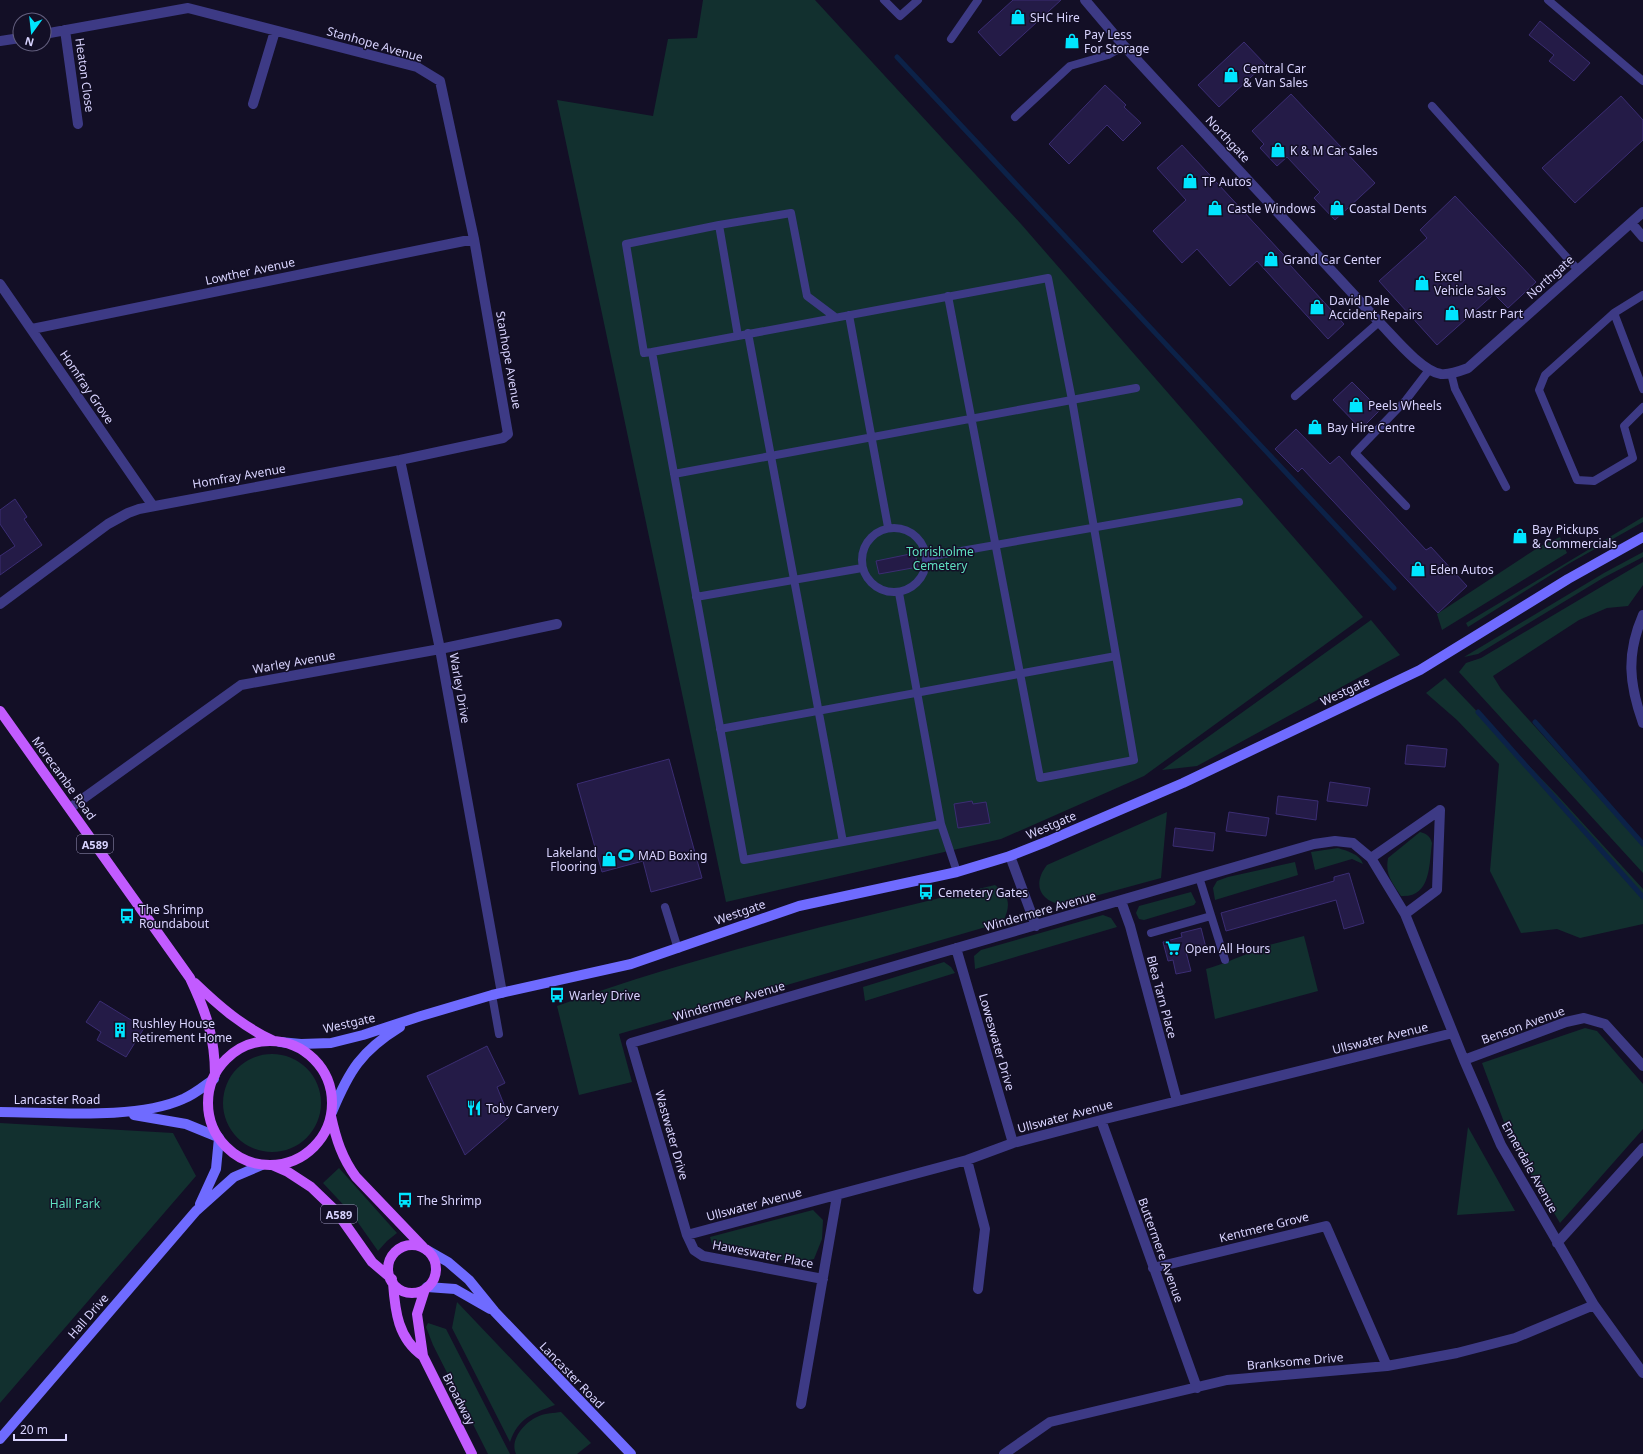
<svg xmlns="http://www.w3.org/2000/svg" width="1643" height="1454" viewBox="0 0 1643 1454" font-family="'Noto Sans',sans-serif">
<rect width="100%" height="100%" fill="#130f26"/>
<path fill="#12302f" d="M703 0H815L1021 224 1363 617 1144 776 1001 839 726 902 557 100 653 116 668 39 697 38Z
M1643 517V522L1570 563 1468 627 1466 623Z
M1560 537 1567 553 1442 630 1437 614 1539 547Z
M1643 552V557L1603 578 1478 654 1464 657 1604 573Z
M1643 562V585L1628 606 1607 608 1579 620 1493 676 1501 689 1643 846V873L1459 672 1466 663 1481 658Z
M1371 620 1400 655 1197 766 1162 770Z
M1445 678 1557 795 1643 889V924L1580 938 1557 929 1521 933 1490 871 1499 764 1457 720 1426 693Z
M1167 812 1161 878 1062 905C1038 900 1033 883 1047 865Z
M1420 832C1427 834 1430 836 1432 843 1429 865 1431 898 1401 896 1392 882 1385 875 1388 858Z
M1338 848C1347 851 1360 854 1363 864L1352 859 1315 870 1311 852Z
M1295 862 1298 875 1215 900 1213 888 1217 881 1228 877Z
M995 885C1010 897 1011 904 1003 922L619 1034 632 1082 579 1095 557 1006C700 954 848 920 995 885Z
M1191 892 1196 902 1194 905 1144 920 1139 919 1136 913 1139 906Z
M1103 915 1111 918 1117 927 975 969 974 956 981 950Z
M1304 936 1318 991 1215 1019 1206 969C1222 965 1237 957 1253 952V949Z
M944 962 951 967 955 973 865 1001 863 987Z
M1585 1028 1597 1031 1643 1084V1129L1560 1223 1511 1141 1482 1063Z
M223 1103a49 49 0 1 1 98 0a49 49 0 1 1-98 0Z
M0 1123 173 1133 196 1176 0 1403Z
M1468 1127 1515 1211 1457 1215Z
M339 1168 397 1233 387 1241 378 1251 352 1214 323 1183Z
M813 1210 823 1220 822 1239 814 1259 797 1263 712 1244 710 1237Z
M457 1302 555 1405C532 1414 519 1417 510 1442L452 1328Z
M428 1323 446 1329 510 1454H488L433 1345 426 1327Z
M561 1412 591 1443 577 1454H516C509 1439 526 1421 539 1416 546 1413 554 1413 561 1412Z"/>
<g fill="none" stroke-linecap="round" stroke-linejoin="round">
<path stroke="#0c2248" stroke-width="5" d="M897 57 1394 588
M1478 712 1643 897
M1535 722 1643 844"/>
</g>
<path fill="#241b47" stroke="#3b2d73" d="M1013 0H1061L1000 56 978 32Z
M1540 21 1590 63 1574 81 1549 61 1554 55 1529 35Z
M1244 42 1265 64 1219 107 1198 85Z
M1105 85 1126 105 1124 107 1141 123 1123 141 1107 125 1069 164 1049 144Z
M1291 94 1375 183 1335 220 1314 198 1320 192 1287 157 1277 166 1260 148 1264 144 1252 131Z
M1621 96 1643 120V140L1575 203 1542 168Z
M1182 145 1292 264 1290 265 1344 324 1328 339 1257 261 1230 286 1197 249 1182 263 1153 231 1186 200 1157 168Z
M1455 196 1536 282 1508 308 1494 294 1437 345 1379 281 1427 238 1420 230Z
M1352 382 1380 410 1361 429 1333 400Z
M1296 429 1330 464 1339 456 1426 550 1431 547 1467 586 1438 613 1302 468 1298 472 1275 449Z
M15 499 27 517 24 519 42 545 0 575V556L15 546 0 524V510Z
M915 553 918 567 879 574 876 561Z
M1407 745 1447 749 1445 767 1405 764Z
M669 759 702 878 651 892 643 861 602 872 577 784Z
M1330 782 1370 788 1367 806 1327 801Z
M1278 796 1318 801 1316 820 1276 814Z
M972 801 973 804 986 802 990 823 958 828 954 804Z
M1229 812 1269 818 1266 836 1226 831Z
M1175 828 1215 833 1213 851 1173 846Z
M1349 873 1364 923 1344 929 1336 900 1226 931 1221 913 1334 881V877Z
M1201 928 1206 948 1186 952 1191 971 1176 974 1173 960 1168 961 1163 942 1182 937 1181 933Z
M100 1001 144 1028 126 1057 97 1040 101 1032 86 1022Z
M487 1046 505 1083 497 1087 509 1117 465 1155 427 1076Z"/>
<g fill="none" stroke-linecap="round" stroke-linejoin="round">
<path stroke="#3d3a85" stroke-width="8" d="M884 0 900 16 918 0
M1548 0 1643 81
M951 39 978 0
M1432 106 1578 270
M1015 117 1070 66 1108 55 1124 46
M1643 295 1614 313 1545 375 1539 390 1577 480 1594 481 1633 458 1624 426 1643 407
M1614 313 1643 389
M849 315 888 527
M748 333 843 842 744 860 652 352 1048 278 1072 400 1134 760 1040 778 948 296
M738 336 719 225 791 213 807 296 835 317
M652 352 644 353 626 244 719 225
M1451 373 1455 389 1506 487
M1295 396 1379 322
M674 474 1136 388
M1406 506 1355 453 1406 400 1429 370
M862 560a32 32 0 1 1 64 0a32 32 0 1 1-64 0Z
M927 557 1239 502
M899 593 941 824 957 872
M696 597 862 568
M720 729 1116 656
M843 842 941 824
M1199 877 1225 960
M665 907 678 949
M1151 933 1211 916
M492 995 499 1034"/>
<path stroke="#3d3a85" stroke-width="10" d="M1085 0 1124 46 1379 322C1393 336 1421 371 1441 374 1450 375 1460 371 1468 368L1643 212
M65 30 78 124
M0 41 20 38
M253 104 275 31
M1631 223 1643 237
M0 284 153 506
M32 329 474 239
M400 460 440 649 502 993
M0 604 108 524 128 513 139 509 400 460 503 438 508 434 474 239 440 81 417 67 188 8 44 34
M1643 615C1626 654 1629 684 1643 723
M70 808 241 685 440 649 557 624
M1010 856 1036 926
M1371 858 1440 810
M1121 901 1130 926 1177 1101
M1405 914 1437 890 1440 810
M956 948 1013 1143
M1464 1060 1566 1022 1584 1018 1605 1024 1643 1066
M1101 1120 1197 1388
M967 1160 985 1229 978 1289
M687 1235 967 1160 1013 1143 1101 1120 1453 1033
M1557 1243 1643 1148
M1153 1268 1326 1226 1387 1366
M823 1279 703 1256 694 1250 687 1235 631 1043 1314 844 1335 841 1353 843 1371 858 1405 914 1464 1060 1501 1145 1594 1305 1643 1373
M801 1404 837 1196
M1004 1454 1050 1422 1227 1380 1387 1366 1457 1353 1515 1338 1594 1305"/>
<path stroke="#6f6bff" stroke-width="10" d="M280 1042 301 1044 331 1043 363 1035 421 1016 492 995 631 964 799 906 957 872 1010 856 1048 841 1183 783 1420 670 1568 579 1643 537
M0 1112C52 1112 137 1120 183 1099 195 1094 204 1086 214 1079
M332 1112C349 1071 361 1051 400 1027
M134 1115 186 1124 218 1137
M200 1204 216 1169 219 1138
M427 1250 448 1262 469 1280 495 1312 631 1454
M427 1287 455 1289 490 1309
M0 1439 196 1211 234 1177 262 1165"/>
<path stroke="#c25bff" stroke-width="10" d="M0 711 190 978C206 1012 215 1037 215 1075
M195 983C219 1006 243 1027 274 1041
M208 1103a62 62 0 1 1 124 0a62 62 0 1 1-124 0Z
M331 1116C336 1139 342 1158 356 1177L423 1247
M272 1165 288 1172 311 1187 336 1211 372 1262 392 1279
M388 1269a24 24 0 1 1 48 0a24 24 0 1 1-48 0Z
M393 1283C395 1311 398 1339 423 1356
M425 1289 417 1314 423 1356 472 1454"/>
</g>
<defs>
<g id="shop-bare" transform="scale(1.2)"><path d="M-5-2.5h2.3a2.7 3.5 0 0 1 5.4 0H5L5.5 6h-11ZM-1.5-2.5h3a1.5 2.3 0 0 0-3 0Z" fill="#00e5ff" stroke="#130f26" stroke-width="2.5" paint-order="stroke"/></g>
<g id="stadium-bare" transform="scale(1.2)"><path d="M0-5a6.5 5 0 1 0 0 10a6.5 5 0 1 0 0-10ZM-3.5-1.8h7v3.6h-7Z" fill="#00e5ff" stroke="#130f26" stroke-width="2.5" paint-order="stroke"/></g>
<g id="bus-bare" transform="scale(1.2)"><path d="M-5-6H5V4H4V6H2V4H-2V6H-4V4H-5ZM-3.5-4V0h7V-4ZM-3.5 1.2v1.5H-2V1.2ZM2 1.2v1.5H3.5V1.2Z" fill="#00e5ff" stroke="#130f26" stroke-width="2.5" paint-order="stroke"/></g>
<g id="supermarket-bare" transform="scale(1.2)"><path d="M-6-5.5h2.5l.6 2H6L4.5 2H-2.5L-4.4-4H-6ZM-1.5 3.2a1.3 1.3 0 1 0 .1 0ZM3 3.2a1.3 1.3 0 1 0 .1 0Z" fill="#00e5ff" stroke="#130f26" stroke-width="2.5" paint-order="stroke"/></g>
<g id="building-bare" transform="scale(1.2)"><path d="M-4-6H4V6H1V3H-1V6H-4ZM-2.5-4.3h1.7v1.8h-1.7ZM.8-4.3h1.7v1.8H.8ZM-2.5-1h1.7V.8h-1.7ZM.8-1h1.7V.8H.8Z" fill="#00e5ff" stroke="#130f26" stroke-width="2.5" paint-order="stroke"/></g>
<g id="restaurant-bare" transform="scale(1.2)"><path d="M-5-6h1v4h1v-4h1v4h1v-4h1v5L-1.5 .5V6h-2V.5L-5-1ZM5-6V6H3V1.5H1.5Q1.5-4 5-6Z" fill="#00e5ff" stroke="#130f26" stroke-width="2.5" paint-order="stroke"/></g>
</defs>
<g fill-rule="evenodd">
<use href="#shop-bare" x="1018" y="17"/>
<use href="#shop-bare" x="1072" y="41"/>
<use href="#shop-bare" x="1231" y="75"/>
<use href="#shop-bare" x="1278" y="150"/>
<use href="#shop-bare" x="1190" y="181"/>
<use href="#shop-bare" x="1215" y="208"/>
<use href="#shop-bare" x="1337" y="208"/>
<use href="#shop-bare" x="1271" y="259"/>
<use href="#shop-bare" x="1422" y="283"/>
<use href="#shop-bare" x="1317" y="307"/>
<use href="#shop-bare" x="1452" y="313"/>
<use href="#shop-bare" x="1356" y="405"/>
<use href="#shop-bare" x="1315" y="427"/>
<use href="#shop-bare" x="1520" y="536"/>
<use href="#shop-bare" x="1418" y="569"/>
<use href="#stadium-bare" x="626" y="855"/>
<use href="#shop-bare" x="609" y="859"/>
<use href="#bus-bare" x="926" y="892"/>
<use href="#bus-bare" x="127" y="916"/>
<use href="#supermarket-bare" x="1173" y="948"/>
<use href="#bus-bare" x="557" y="995"/>
<use href="#building-bare" x="120" y="1030"/>
<use href="#restaurant-bare" x="474" y="1108"/>
<use href="#bus-bare" x="405" y="1200"/>
</g>
<g text-anchor="middle" dominant-baseline="central" stroke-width="3" stroke-linejoin="round" paint-order="stroke">
<g fill="#130f26" stroke="#9e99be" stroke-width="1">
<rect x="77" y="835" width="36" height="18" rx="3"/>
<rect x="321" y="1205" width="36" height="18" rx="3"/>
</g>
<g font-size="11" font-weight="bold" fill="#d9d4ff">
<text x="95" y="844">A589</text>
<text x="339" y="1214">A589</text>
</g>
<g font-size="12" fill="#d9d4ff" stroke="#130f26" text-anchor="start">
<text x="1030" y="17">SHC Hire</text>
<text x="1084" y="34">Pay Less<tspan x="1084" dy="14">For Storage</tspan></text>
<text x="1243" y="68">Central Car<tspan x="1243" dy="14">&amp; Van Sales</tspan></text>
<text x="1290" y="150">K &amp; M Car Sales</text>
<text x="1202" y="181">TP Autos</text>
<text x="1227" y="208">Castle Windows</text>
<text x="1349" y="208">Coastal Dents</text>
<text x="1283" y="259">Grand Car Center</text>
<text x="1434" y="276">Excel<tspan x="1434" dy="14">Vehicle Sales</tspan></text>
<text x="1329" y="300">David Dale<tspan x="1329" dy="14">Accident Repairs</tspan></text>
<text x="1464" y="313">Mastr Part</text>
<text x="1368" y="405">Peels Wheels</text>
<text x="1327" y="427">Bay Hire Centre</text>
<text x="1532" y="529">Bay Pickups<tspan x="1532" dy="14">&amp; Commercials</tspan></text>
<text x="1430" y="569">Eden Autos</text>
<text x="597" y="852" text-anchor="end">Lakeland<tspan x="597" dy="14">Flooring</tspan></text>
<text x="638" y="855">MAD Boxing</text>
<text x="938" y="892">Cemetery Gates</text>
<text x="139" y="909">The Shrimp<tspan x="139" dy="14">Roundabout</tspan></text>
<text x="1185" y="948">Open All Hours</text>
<text x="569" y="995">Warley Drive</text>
<text x="132" y="1023">Rushley House<tspan x="132" dy="14">Retirement Home</tspan></text>
<text x="486" y="1108">Toby Carvery</text>
<text x="417" y="1200">The Shrimp</text>
</g>
<g font-size="12" fill="#d9d4ff" stroke="#130f26">
<text transform="translate(375 44) rotate(16)">Stanhope Avenue</text>
<text transform="translate(85 75) rotate(82)">Heaton Close</text>
<text transform="translate(1228 139) rotate(47)">Northgate</text>
<text transform="translate(250 271) rotate(-12)">Lowther Avenue</text>
<text transform="translate(1550 277) rotate(-42)">Northgate</text>
<text transform="translate(509 360) rotate(80)">Stanhope Avenue</text>
<text transform="translate(87 387) rotate(56)">Homfray Grove</text>
<text transform="translate(239 476) rotate(-10)">Homfray Avenue</text>
<text transform="translate(294 662) rotate(-10)">Warley Avenue</text>
<text transform="translate(460 688) rotate(80)">Warley Drive</text>
<text transform="translate(1345 691) rotate(-25)">Westgate</text>
<text transform="translate(64 778) rotate(54)">Morecambe Road</text>
<text transform="translate(1051 825) rotate(-23)">Westgate</text>
<text transform="translate(1040 911) rotate(-16)">Windermere Avenue</text>
<text transform="translate(740 912) rotate(-19)">Westgate</text>
<text transform="translate(1162 997) rotate(75)">Blea Tarn Place</text>
<text transform="translate(729 1001) rotate(-16)">Windermere Avenue</text>
<text transform="translate(349 1023) rotate(-13)">Westgate</text>
<text transform="translate(1523 1025) rotate(-20)">Benson Avenue</text>
<text transform="translate(1380 1038) rotate(-14)">Ullswater Avenue</text>
<text transform="translate(997 1042) rotate(74)">Loweswater Drive</text>
<text x="57" y="1099">Lancaster Road</text>
<text transform="translate(1065 1116) rotate(-15)">Ullswater Avenue</text>
<text transform="translate(672 1135) rotate(74)">Wastwater Drive</text>
<text transform="translate(1530 1167) rotate(61)">Ennerdale Avenue</text>
<text transform="translate(754 1204) rotate(-15)">Ullswater Avenue</text>
<text transform="translate(1264 1227) rotate(-14)">Kentmere Grove</text>
<text transform="translate(1161 1250) rotate(70)">Buttermere Avenue</text>
<text transform="translate(763 1254) rotate(11)">Haweswater Place</text>
<text transform="translate(88 1316) rotate(-49)">Hall Drive</text>
<text transform="translate(1295 1361) rotate(-5)">Branksome Drive</text>
<text transform="translate(572 1375) rotate(46)">Lancaster Road</text>
<text transform="translate(459 1399) rotate(63)">Broadway</text>
</g>
<g font-size="12" fill="#5fe0c0" stroke="#130f26">
<text x="940" y="551">Torrisholme<tspan x="940" dy="14">Cemetery</tspan></text>
<text x="75" y="1203">Hall Park</text>
</g>
</g>
<g transform="translate(32 32) rotate(195)"><circle r="19" fill="#130f26" stroke="#625e7d"/>
<path d="M0-3L7 15L0 10L-7 15Z" fill="#00e5ff"/>
<text y="-6" font-size="11" font-weight="bold" text-anchor="middle" fill="#d9d4ff">N</text>
</g>
<path d="M14 1434v6h52v-6" fill="none" stroke="#d9d4ff" stroke-width="2"/>
<text x="20" y="1434" font-size="12" fill="#d9d4ff" stroke="#130f26" stroke-width="3" paint-order="stroke">20 m</text>
</svg>
